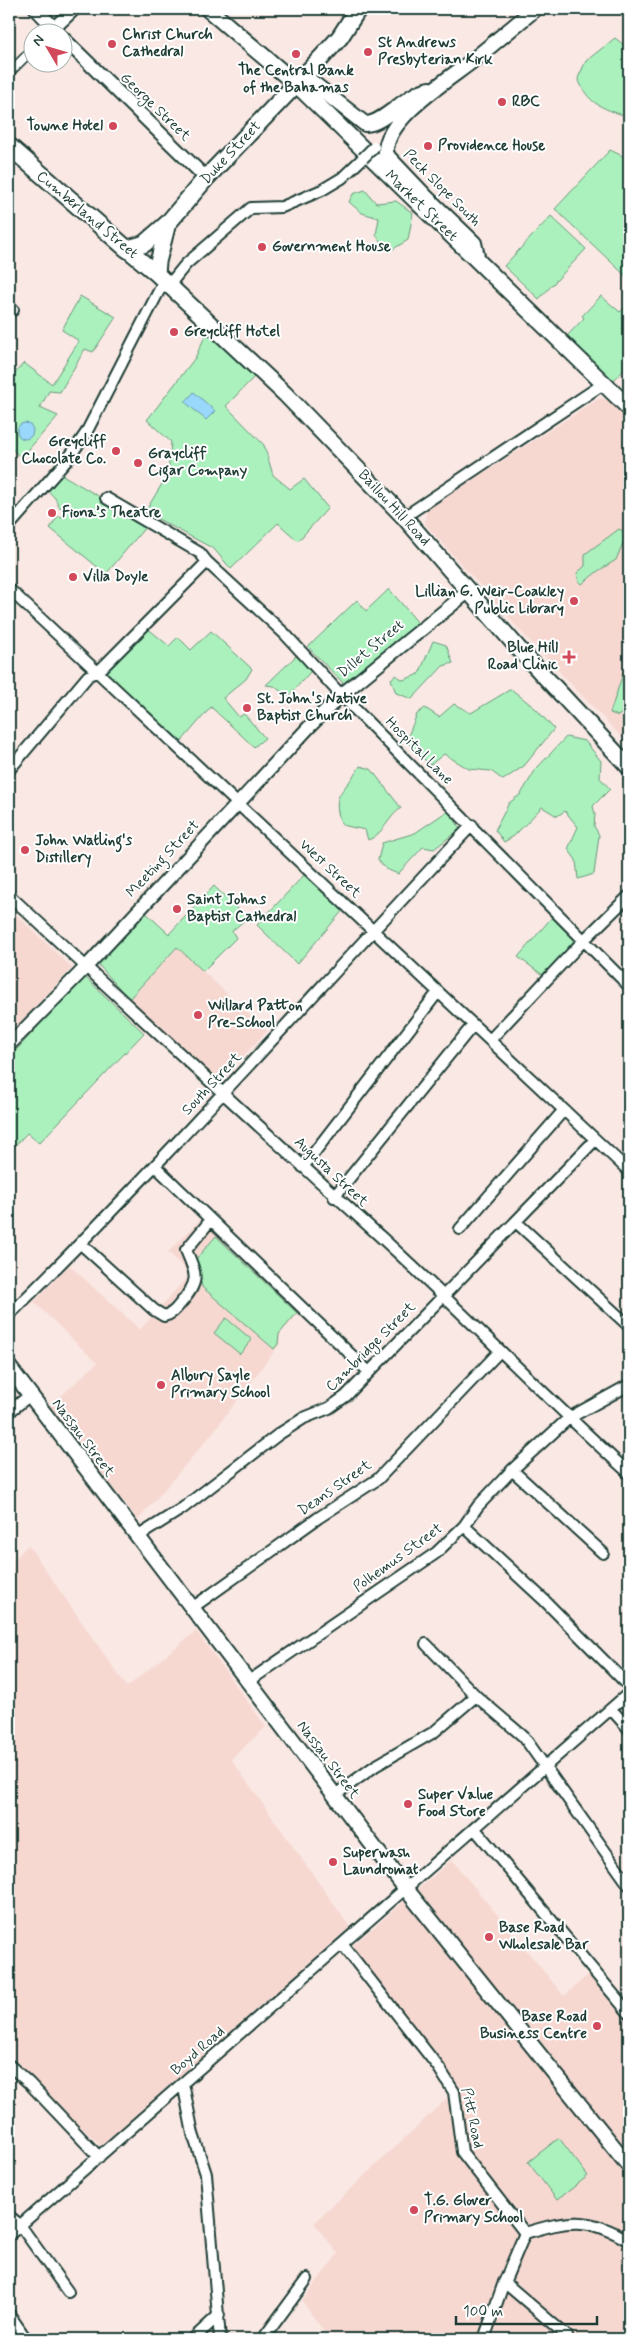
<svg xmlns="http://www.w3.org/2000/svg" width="638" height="2348" viewBox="0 0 638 2348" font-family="Mynerve,sans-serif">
<rect width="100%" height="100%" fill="#fae8e4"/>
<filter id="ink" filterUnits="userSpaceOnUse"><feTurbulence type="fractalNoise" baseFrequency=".02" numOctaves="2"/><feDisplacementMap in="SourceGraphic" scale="10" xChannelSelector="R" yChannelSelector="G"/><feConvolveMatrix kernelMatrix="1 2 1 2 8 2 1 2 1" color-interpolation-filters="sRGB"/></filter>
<g filter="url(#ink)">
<path fill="#f6d8d1" d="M600 398 615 402 629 416V745L527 638 425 524 426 510Z
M9 908 72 968 9 1035Z
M177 947 267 1031 219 1082 129 999Z
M202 1218 299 1313 280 1334 279 1345 211 1435 138 1520 49 1407 97 1363 34 1302 69 1265 140 1330 190 1274 168 1252Z
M28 1545 127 1687 196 1631 266 1727 231 1759 350 1927 101 2145 9 2062V1565Z
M452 1860 564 1996 589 1974 629 2021V2339H324L327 2336 302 2301 338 2254 314 2223 458 2088 426 2042 352 1946Z"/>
<path fill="#abf1bd" stroke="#659778" d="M615 38 629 49V114L626 116C601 108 587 103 578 78L586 61Z
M610 150 629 159V279L555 209Z
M365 190 376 203 396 201 413 213 408 240 388 252 376 235 379 218 362 213 349 202 353 194Z
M551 216 586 249 539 299 504 266Z
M80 296 116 317 93 352 85 349 60 392 49 391 40 408 58 416 21 458 9 446V380L24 363 52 384 79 341 62 330Z
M601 296 620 312 629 303V365L613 381 567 336 584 318 582 316Z
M207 332 254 377 226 406 264 445 273 475 290 489 304 479 328 508 298 541 278 523 231 569 214 549 145 512 168 474 171 442 147 420 195 358Z
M61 474 147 525 106 574 50 528 58 516 63 517 65 508 59 507 55 498 47 490Z
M619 529 627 533 616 560 598 571 582 584 579 582 577 573 585 566V554Z
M389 589 419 624 346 686 308 647 357 600 366 611Z
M146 627 169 646 178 637 191 650 211 631 252 669 246 679 223 698 239 717 244 714 265 738 254 747 211 707 181 742 103 670Z
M433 641 446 645 453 663 443 666 412 699 396 693 391 679 396 675 403 680 419 674Z
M629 655V708L618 716 610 713Z
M296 656 311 671 288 697 274 686 266 685Z
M511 689 536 709 554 729 524 766 503 780 491 771 469 769 444 754 430 765 406 741 417 714 425 708 439 717 454 704 471 713Z
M566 737 585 741 601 761 600 778 610 789 593 806 595 814 594 826 599 835 594 874 578 879 576 860 568 849 578 827 565 811 557 816 542 807 514 836 504 842 495 830 509 803 521 794 536 769Z
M360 766 371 769 401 808C388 817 383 835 368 840L365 830 342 825C329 792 345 793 360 766Z
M449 810 460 829 434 849 423 847 398 874 386 869 378 860 382 843 415 833Z
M305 874 344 909 297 964 257 925Z
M214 886 247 918 232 931 236 938 203 971 177 947 129 999 97 963 145 912 169 934Z
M553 916 573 936V945L544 976 518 957Z
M84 976 144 1033 39 1143 27 1133 9 1152V1058Z
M216 1236 297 1313 279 1334 278 1344 274 1349 202 1287 196 1259Z
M226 1318 252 1340 240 1354 214 1333Z
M559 2138 588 2176 557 2200 528 2162Z"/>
<path fill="#99d8fa" stroke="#689aab" d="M194 392 215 411 206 420 185 402Z
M17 431a8 8 0 1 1 16 0a8 8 0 1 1-16 0Z"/>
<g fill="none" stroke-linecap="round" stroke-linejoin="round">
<g stroke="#1f3d34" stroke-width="11">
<path id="pedestrian" d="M9 73 32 50"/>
</g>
<g stroke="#1f3d34" stroke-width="14">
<path id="minor" d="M169 285 186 264 251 208 282 207 322 190 342 178 363 158
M9 308 13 310
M106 498 200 553 207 562 285 634 341 695 629 986
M404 517 603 384
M9 526 68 459 86 433 164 281
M9 589 629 1171
M9 770 88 676 102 668 207 562
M9 895C132 1010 257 1125 382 1238 466 1315 545 1397 629 1473
M490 1040 584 940 629 896
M155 1166 369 1372
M303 1167 438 992
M334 1197 473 1025
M516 1222 629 1326
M460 1229 563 1111
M81 1244 154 1310 164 1316C172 1314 175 1310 180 1304 200 1281 197 1276 186 1250L210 1221
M9 1315C169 1157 317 989 472 825
M9 1412 30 1395
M512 1470 603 1553
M464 1526 543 1599 629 1686
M137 1537 183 1508 279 1434 304 1418 329 1408 346 1396 595 1140
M192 1608 318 1518 378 1479 499 1352
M426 1644 476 1696 524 1737 629 1885
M249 1681 436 1553 464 1526 478 1506 512 1470 569 1418 629 1385
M611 1709 629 1729
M335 1795 375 1766 434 1732 476 1696
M475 1829 629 2013
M343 1945 439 2068 454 2092 462 2152 525 2233
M9 2065 29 2083 99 2157
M183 2083 193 2134 206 2174 220 2339
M9 2216 20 2225 68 2292
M525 2233C569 2220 588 2216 629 2241
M9 2235 629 1693
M504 2282 567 2336
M9 2314 26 2339
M193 2339 219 2315
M263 2339 307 2279
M484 2339 503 2285 525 2233"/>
</g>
<g stroke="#1f3d34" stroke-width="16">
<path id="tertiary" d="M36 9 58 32
M54 28 74 9
M62 37 206 178
M9 1045 86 967 310 726 341 695 469 591"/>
</g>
<g stroke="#1f3d34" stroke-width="18">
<path id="secondary" d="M304 76 365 124C383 125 406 94 429 89
M478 261 474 243 426 197 389 158 386 153C384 119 448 80 472 61 493 44 514 26 535 9
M9 1367 406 1889 629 2166"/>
</g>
<g stroke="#1f3d34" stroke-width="19">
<path id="primary" d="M208 9 296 84 629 408
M127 249 157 274 285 394 404 517 518 648 629 767
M157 274 158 262 168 223"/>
</g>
<g stroke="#1f3d34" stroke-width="20">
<path id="trunk" d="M9 146 127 249 144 244 168 223 206 178 322 57 340 37 358 9"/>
</g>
<use href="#pedestrian" stroke="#fff" stroke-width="8"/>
<use href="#minor" stroke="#fff" stroke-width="10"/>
<use href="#tertiary" stroke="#fff" stroke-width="12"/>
<use href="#secondary" stroke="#fff" stroke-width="14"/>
<use href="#primary" stroke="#fff" stroke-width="15"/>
<use href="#trunk" stroke="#fff" stroke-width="16"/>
<g stroke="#1f3d34" stroke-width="14" stroke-linecap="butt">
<path id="minor-bridge" d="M363 158 374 147"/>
</g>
<use href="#minor-bridge" stroke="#fff" stroke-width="10"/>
</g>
</g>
<g fill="#d1495b" stroke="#fff" stroke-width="2">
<circle cx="112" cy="44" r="5"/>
<circle cx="368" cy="52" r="5"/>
<circle cx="296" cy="54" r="5"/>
<circle cx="502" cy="102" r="5"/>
<circle cx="113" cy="126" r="5"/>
<circle cx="428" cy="146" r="5"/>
<circle cx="262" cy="247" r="5"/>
<circle cx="174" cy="332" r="5"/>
<circle cx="116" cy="451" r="5"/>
<circle cx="138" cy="463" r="5"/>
<circle cx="52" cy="513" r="5"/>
<circle cx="73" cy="577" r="5"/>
<circle cx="574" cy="601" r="5"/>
<path d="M566.5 649.5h5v5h5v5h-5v5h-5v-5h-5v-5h5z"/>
<circle cx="247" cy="708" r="5"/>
<circle cx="25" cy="850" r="5"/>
<circle cx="177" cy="909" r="5"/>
<circle cx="198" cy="1015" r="5"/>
<circle cx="161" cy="1385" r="5"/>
<circle cx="408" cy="1804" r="5"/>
<circle cx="333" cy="1862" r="5"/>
<circle cx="489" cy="1937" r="5"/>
<circle cx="597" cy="2026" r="5"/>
<circle cx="414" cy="2210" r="5"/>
</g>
<g text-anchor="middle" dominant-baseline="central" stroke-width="4" stroke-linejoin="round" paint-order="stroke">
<g font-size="15" font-weight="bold" fill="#1f3d34" stroke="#fff" text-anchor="start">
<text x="122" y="35">Christ Church<tspan x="122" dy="17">Cathedral</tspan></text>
<text x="378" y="43">St Andrews<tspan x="378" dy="17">Presbyterian Kirk</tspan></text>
<text x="296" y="71" text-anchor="middle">The Central Bank<tspan x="296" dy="17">of the Bahamas</tspan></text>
<text x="512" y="102">RBC</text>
<text x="103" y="126" text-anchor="end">Towne Hotel</text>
<text x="438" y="146">Providence House</text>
<text x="272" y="247">Government House</text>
<text x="184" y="332">Greycliff Hotel</text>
<text x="106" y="442" text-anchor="end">Greycliff<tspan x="106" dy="17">Chocolate Co.</tspan></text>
<text x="148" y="454">Graycliff<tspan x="148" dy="17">Cigar Company</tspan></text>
<text x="62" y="513">Fiona’s Theatre</text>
<text x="83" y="577">Villa Doyle</text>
<text x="564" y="592" text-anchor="end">Lillian G. Weir-Coakley<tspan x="564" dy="17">Public Library</tspan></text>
<text x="558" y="648" text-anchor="end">Blue Hill<tspan x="558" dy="17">Road Clinic</tspan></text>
<text x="257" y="699">St. John's Native<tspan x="257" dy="17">Baptist Church</tspan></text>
<text x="35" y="841">John Watling's<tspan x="35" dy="17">Distillery</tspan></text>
<text x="187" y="900">Saint Johns<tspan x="187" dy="17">Baptist Cathedral</tspan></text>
<text x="208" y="1006">Willard Patton<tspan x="208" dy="17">Pre-School</tspan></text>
<text x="171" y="1376">Albury Sayle<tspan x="171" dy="17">Primary School</tspan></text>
<text x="418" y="1795">Super Value<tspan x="418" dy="17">Food Store</tspan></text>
<text x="343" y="1853">Superwash<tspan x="343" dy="17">Laundromat</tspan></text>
<text x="499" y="1928">Base Road<tspan x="499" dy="17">Wholesale Bar</tspan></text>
<text x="587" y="2017" text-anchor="end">Base Road<tspan x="587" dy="17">Business Centre</tspan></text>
<text x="424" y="2201">T.G. Glover<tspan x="424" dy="17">Primary School</tspan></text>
</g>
<g font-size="15" fill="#1f3d34" stroke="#fff">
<text transform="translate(155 107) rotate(44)">George Street</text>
<text transform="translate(231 153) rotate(-47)">Duke Street</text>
<text transform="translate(442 188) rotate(45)">Peck Slope South</text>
<text transform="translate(421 206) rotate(44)">Market Street</text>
<text transform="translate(87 215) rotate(40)">Cumberland Street</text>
<text transform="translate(394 508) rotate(47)">Baillou Hill Road</text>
<text transform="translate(371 649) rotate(-40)">Dillet Street</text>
<text transform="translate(419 751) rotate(45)">Hospital Lane</text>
<text transform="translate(163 859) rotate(-47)">Meeting Street</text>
<text transform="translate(330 869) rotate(43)">West Street</text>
<text transform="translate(212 1084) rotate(-47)">South Street</text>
<text transform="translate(331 1172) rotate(43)">Augusta Street</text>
<text transform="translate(371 1347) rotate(-45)">Cambridge Street</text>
<text transform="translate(83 1438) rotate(53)">Nassau Street</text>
<text transform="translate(335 1488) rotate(-35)">Deans Street</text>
<text transform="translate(398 1558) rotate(-36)">Polhemus Street</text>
<text transform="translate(328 1760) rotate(53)">Nassau Street</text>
<text transform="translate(198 2051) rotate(-41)">Boyd Road</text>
<text transform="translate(472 2118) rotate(78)">Pitt Road</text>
</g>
</g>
<rect width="638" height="2348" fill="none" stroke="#fff" stroke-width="30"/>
<rect x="15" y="15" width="608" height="2318" fill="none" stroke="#1f3d34" stroke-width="2" filter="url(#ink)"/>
<g transform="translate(48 48) rotate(308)"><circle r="24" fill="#ffffff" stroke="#a5b1ae"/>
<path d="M0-4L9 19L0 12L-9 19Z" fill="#d1495b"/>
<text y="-8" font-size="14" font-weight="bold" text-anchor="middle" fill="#1f3d34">N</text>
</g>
<path d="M456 2316v8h141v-8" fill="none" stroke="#1f3d34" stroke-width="2.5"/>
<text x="463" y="2316" font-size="15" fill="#1f3d34" stroke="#ffffff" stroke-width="4" paint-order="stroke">100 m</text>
</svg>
